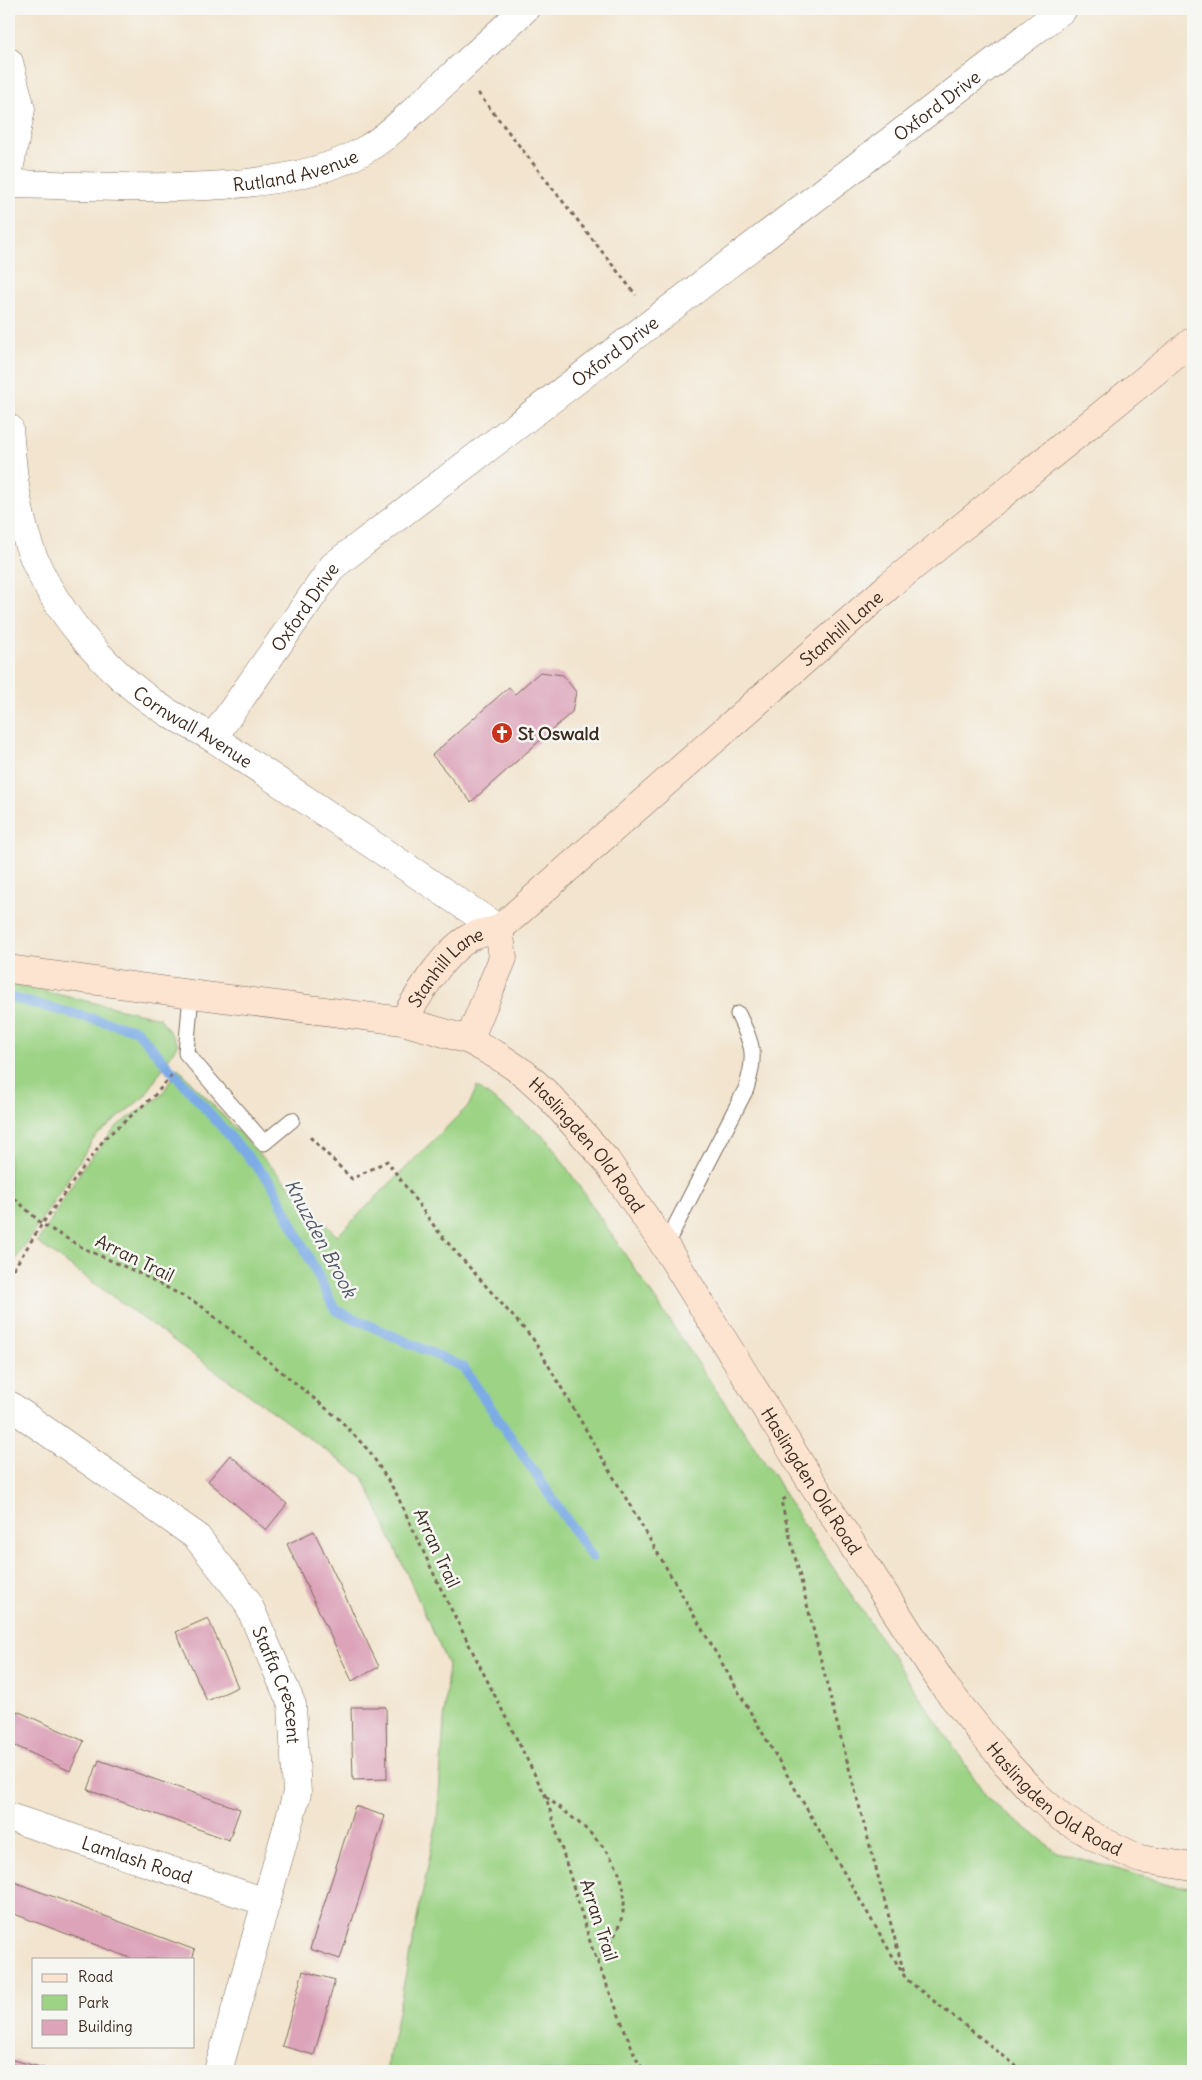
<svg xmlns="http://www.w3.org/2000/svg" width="1202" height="2080" viewBox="0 0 1202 2080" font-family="Delius,sans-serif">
<rect width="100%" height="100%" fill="#f6f6f2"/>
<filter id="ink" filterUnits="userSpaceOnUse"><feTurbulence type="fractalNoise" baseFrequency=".02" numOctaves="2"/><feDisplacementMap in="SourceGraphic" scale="10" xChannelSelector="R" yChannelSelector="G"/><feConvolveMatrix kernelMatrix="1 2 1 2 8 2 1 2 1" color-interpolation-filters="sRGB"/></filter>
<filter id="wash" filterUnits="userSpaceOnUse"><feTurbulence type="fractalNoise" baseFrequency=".0096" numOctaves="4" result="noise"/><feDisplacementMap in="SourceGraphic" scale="20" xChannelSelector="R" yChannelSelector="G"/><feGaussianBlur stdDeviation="1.12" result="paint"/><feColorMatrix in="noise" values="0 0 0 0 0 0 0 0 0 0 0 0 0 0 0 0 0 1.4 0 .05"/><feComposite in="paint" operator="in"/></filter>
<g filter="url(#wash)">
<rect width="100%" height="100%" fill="#f2e4ce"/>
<path fill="#9cd385" stroke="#6c7e52" d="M9 983 160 1018 178 1044 145 1096 95 1137 9 1270Z
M178 1068 337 1236 469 1105 477 1087 548 1140 774 1476 791 1505 989 1800 1057 1852 1172 1885 1193 1887V2071H386L437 1821 448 1665 363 1477 37 1242 84 1166 118 1125 161 1096Z"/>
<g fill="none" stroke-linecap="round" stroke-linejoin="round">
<path stroke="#7babe6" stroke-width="10" d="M9 997 136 1030 272 1184 335 1310 463 1367 592 1557"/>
</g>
<g id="blocks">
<path fill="#dca3b9" d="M540 672 563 675 576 692 572 712 471 802 432 755 509 687 515 694Z
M230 1455 287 1504 266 1530 208 1481Z
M314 1531 379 1667 352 1681 287 1544Z
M208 1618 238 1687 207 1701 176 1632Z
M351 1707H386L387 1779 353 1780Z
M17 1711 84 1741 70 1771 9 1743V1728Z
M99 1760 240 1809 229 1840 88 1790Z
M355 1806 385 1816 340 1959 310 1949Z
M9 1880 195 1950 192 1959H133L9 1912Z
M303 1971 335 1980 314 2055 282 2046Z
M9 2059 56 2071H9Z"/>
</g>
</g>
<g filter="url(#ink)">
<use href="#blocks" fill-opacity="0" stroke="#7b6b5c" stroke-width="1"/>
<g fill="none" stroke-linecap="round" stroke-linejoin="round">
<g stroke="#7b6b5c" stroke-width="17">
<path id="service" d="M191 994 186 1053 264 1143 292 1120
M665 1246 746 1089C757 1054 753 1046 738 1014"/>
</g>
<g stroke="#7b6b5c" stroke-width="29">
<g id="minor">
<path d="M9 62 21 109 9 170"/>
<path id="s1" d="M9 184C109 185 276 201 363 151 388 137 409 115 430 96 462 67 493 38 525 9"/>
<path id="s2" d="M9 428C12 464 15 499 25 533 45 603 106 673 167 712 182 721 198 729 213 738L499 929"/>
<path id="s3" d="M213 738 333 566 1063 9"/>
<path id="s4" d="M9 1405 196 1536 247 1601 292 1705 297 1793 218 2071"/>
<path id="s5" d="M9 1817 266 1902"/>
</g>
</g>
<g stroke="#7b6b5c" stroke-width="29">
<g id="secondary">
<path id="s6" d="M9 969 191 994 403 1021 469 1040 500 1057 525 1074 548 1095 606 1160 665 1246 809 1478 944 1686 1006 1763 1034 1793 1062 1818 1102 1841 1140 1859 1193 1867"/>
<path id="s7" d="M403 1021C419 994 442 954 469 938 477 933 490 932 499 929L890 585 1193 341"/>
<path d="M469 1040 503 958 499 929"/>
</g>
</g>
<path stroke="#7b6b5c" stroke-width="3" stroke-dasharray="4 4" stroke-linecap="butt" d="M478 93 636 295
M310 1137 352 1179 387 1161 440 1234 533 1339 906 1979 1015 2065 1019 2071
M9 1193 42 1224 85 1249 139 1273 200 1305 339 1419 370 1452 396 1493 439 1585 546 1797 592 1948 636 2058 644 2071
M9 1276 42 1224 105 1138 153 1097 173 1074
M786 1498 781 1501 834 1712 904 1973
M546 1797C588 1829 643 1868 618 1928 613 1940 604 1950 598 1961"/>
<use href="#service" stroke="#fff" stroke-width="15"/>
<use href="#minor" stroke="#fff" stroke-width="28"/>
<use href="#secondary" stroke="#fde4d1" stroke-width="28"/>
</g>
</g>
<defs>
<g id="church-disc" transform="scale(1.125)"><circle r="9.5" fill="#c8321e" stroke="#f6f6f2"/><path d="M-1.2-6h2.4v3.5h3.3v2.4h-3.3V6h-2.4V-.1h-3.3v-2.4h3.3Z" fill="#fff"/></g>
</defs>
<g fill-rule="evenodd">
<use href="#church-disc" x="502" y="733"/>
</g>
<g text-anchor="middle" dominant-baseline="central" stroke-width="5" stroke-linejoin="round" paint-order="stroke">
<g font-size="18" fill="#3b2a1e" stroke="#f6f6f2">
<text stroke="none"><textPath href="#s3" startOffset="969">Oxford Drive</textPath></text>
<text stroke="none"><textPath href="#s1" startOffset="288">Rutland Avenue</textPath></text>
<text stroke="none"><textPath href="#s3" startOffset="564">Oxford Drive</textPath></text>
<text stroke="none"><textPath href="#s3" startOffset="160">Oxford Drive</textPath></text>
<text stroke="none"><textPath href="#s7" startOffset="594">Stanhill Lane</textPath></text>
<text stroke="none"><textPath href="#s2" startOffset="369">Cornwall Avenue</textPath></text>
<text stroke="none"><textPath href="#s7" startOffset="70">Stanhill Lane</textPath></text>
<text stroke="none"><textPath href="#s6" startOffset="626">Haslingden Old Road</textPath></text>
<text transform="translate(135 1258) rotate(26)">Arran Trail</text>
<text stroke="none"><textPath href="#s6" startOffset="1031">Haslingden Old Road</textPath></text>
<text transform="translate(437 1548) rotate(65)">Arran Trail</text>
<text stroke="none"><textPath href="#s4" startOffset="401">Staffa Crescent</textPath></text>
<text stroke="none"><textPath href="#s6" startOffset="1435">Haslingden Old Road</textPath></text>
<text stroke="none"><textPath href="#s5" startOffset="135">Lamlash Road</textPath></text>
<text transform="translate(599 1920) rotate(72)">Arran Trail</text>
</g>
<g font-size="18" font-weight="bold" fill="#3b2a1e" stroke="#f6f6f2" text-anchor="start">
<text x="518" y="733">St Oswald</text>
</g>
<g font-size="19" font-style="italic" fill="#515764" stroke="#f6f6f2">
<text transform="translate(321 1238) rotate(62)">Knuzden Brook</text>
</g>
</g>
<rect width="1202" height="2080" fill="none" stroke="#f6f6f2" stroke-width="30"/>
<rect x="32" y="1958" width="162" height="90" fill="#f6f6f2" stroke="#aba49d"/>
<rect x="42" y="1974" width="25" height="8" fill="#fde4d1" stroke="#aba49d"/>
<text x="78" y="1982" font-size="15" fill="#3b2a1e">Road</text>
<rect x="42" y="1995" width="25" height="15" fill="#9cd385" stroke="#aba49d"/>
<text x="78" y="2008" font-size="15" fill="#3b2a1e">Park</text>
<rect x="42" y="2020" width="25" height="15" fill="#dca3b9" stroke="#aba49d"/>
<text x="78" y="2032" font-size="15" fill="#3b2a1e">Building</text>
</svg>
